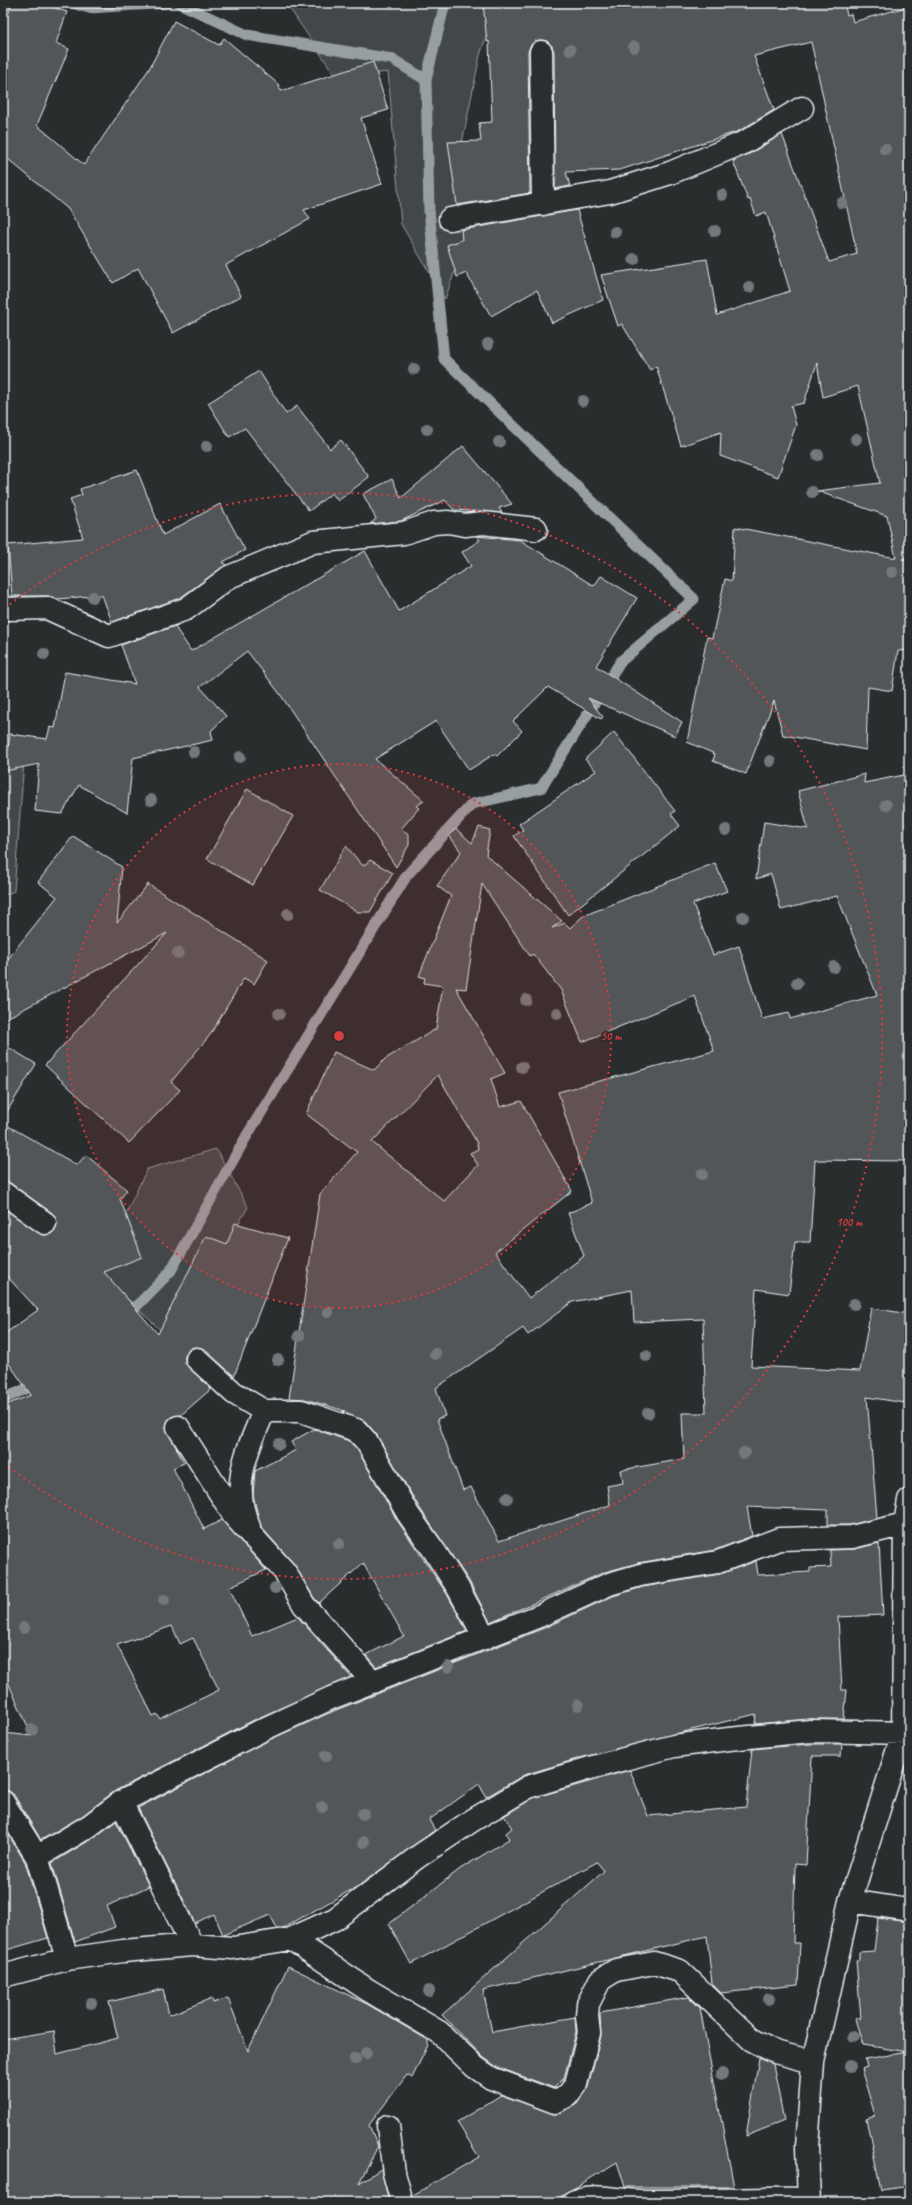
<svg xmlns="http://www.w3.org/2000/svg" width="912" height="2205" viewBox="0 0 912 2205" font-family="Caveat,sans-serif">
<rect width="100%" height="100%" fill="#2a2d2e"/>
<filter id="ink" filterUnits="userSpaceOnUse"><feTurbulence type="fractalNoise" baseFrequency=".025" numOctaves="2"/><feDisplacementMap in="SourceGraphic" scale="8" xChannelSelector="R" yChannelSelector="G"/><feConvolveMatrix kernelMatrix="1 2 1 2 8 2 1 2 1" color-interpolation-filters="sRGB"/></filter>
<g filter="url(#ink)">
<path fill="#424648" stroke="#959ca0" d="M286 3H497L480 55 462 143 464 245 445 299 401 224 388 72 337 78Z
M24 761 14 891 3 896V766Z
M216 1149 248 1207 172 1341 92 1265 117 1232 147 1169Z"/>
<g fill="none" stroke-linecap="round" stroke-linejoin="round">
<path stroke="#989fa3" stroke-width="11" d="M72 3 89 8 167 3
M179 3 247 35 392 59 426 80
M125 1318 170 1272 246 1137 407 875 472 804 541 788 621 661 694 599 444 359 429 210 426 80 445 3
M3 1399 39 1383"/>
</g>
<path fill="#535759" stroke="#e8f1f8" fill-rule="evenodd" d="M12 3H42L67 12 56 43 69 49 37 125 84 165 149 69 174 21 219 45 224 38 278 84 281 91 373 62 388 110 361 118 382 184 304 210 310 219 226 265 241 296 173 333 138 268 113 283 68 209 3 155V29Z
M483 3H844L847 15 851 14 853 22 909 6V558L902 559 909 561V650L898 651 892 691 868 687 866 750 783 735 774 701 746 774 713 761 715 754 687 742 707 637 712 638 725 579 732 581 735 527 896 558 887 516 817 491 880 483 858 386 823 397 817 363 804 403 791 406 796 425 778 477 720 456 721 432 681 446 656 366 650 370 622 324 618 326 601 275 707 259 717 315 790 291 766 212 756 216 750 199 748 200 733 161 751 153 782 134 829 262 857 254 811 42 754 56 774 110 739 131 620 170 566 172 570 186 555 189 554 52 552 46 547 41 541 40 535 41 530 46 528 52 530 193 457 205 448 142 481 141 479 123 492 122 489 41 487 42Z
M577 210 603 300 552 323 537 290 491 316 466 273 457 277 447 245 462 240 461 230Z
M259 371 286 414 297 406 330 449 341 440 369 477 338 501 332 493 309 511 245 428 229 437 208 403Z
M463 446 512 504 499 508 502 513 454 510 445 500 401 521 370 524 376 519 363 494 392 479 401 498Z
M137 470 163 535 220 504 245 550 223 562 226 565 180 598 112 622 102 595 58 599 47 596H12L8 545 83 538 70 499 82 495 80 489Z
M476 536 520 540 594 586 601 576 637 598 596 666 682 722 675 736 588 698 603 717 601 719 548 687 513 721 522 731 497 756 494 754 469 770 436 721 375 759 424 801 416 806 419 808 401 829 409 834V845L396 867 280 694 247 651 200 687 226 716 211 731 213 740 133 758 127 813 79 785 62 814 35 811 39 764 5 771 10 734 47 739 50 727 55 728 65 672 135 684 121 645 178 625 175 627 191 651 365 551 399 611 471 566 462 552 480 540Z
M614 732 675 811 671 814 680 826 568 915 514 836 523 830 519 824 596 771 585 759Z
M865 774 864 783 909 774V1161L815 1160 810 1242H795L789 1294 756 1289 751 1366 860 1371 871 1308 909 1314V1379L905 1403 867 1397 877 1518 850 1525H828V1510L747 1507 752 1536 715 1550 638 1563 605 1572 490 1622 469 1581 419 1507 376 1434 365 1421 342 1412 345 1411 305 1399 289 1398 320 1194 357 1152 306 1114 334 1052 374 1070 385 1059 436 1029 443 986 424 983 425 978 419 976 451 896 437 886 461 852 449 835 456 829 472 843 479 827 490 830 486 855 562 921 552 928 565 923 570 928 583 916 715 863 727 891 693 904 713 955 739 946 762 1019 789 1013 790 1019 877 995 837 896 781 910 771 874 756 879 764 822 808 829 798 791ZM482 884 530 956 533 954 561 990 582 1042 695 996 714 1051 558 1092 592 1203 568 1213 584 1256 529 1298 495 1252 572 1191 521 1101 500 1107 491 1079 505 1073 456 988 466 989ZM438 1075 477 1143 478 1149 470 1153 478 1165 444 1201 372 1142ZM632 1290 634 1322 703 1319 706 1413H682L684 1459 621 1470 623 1483 607 1486 610 1505 499 1541 471 1487 463 1490 437 1419 445 1416 436 1388 523 1328 528 1335 572 1302Z
M247 789 293 816 253 885 207 859Z
M73 836 122 867 117 923 148 884 268 960 254 984 244 978 210 1035 171 1082 180 1090 129 1143 45 1065 167 933 3 1020V965L57 897 38 882Z
M346 846 363 866 370 860 393 873 370 912H358L320 890Z
M3 1044 36 1064 3 1118Z
M3 1123 77 1165 86 1155 127 1190 120 1199 142 1257 104 1272 158 1334 206 1236 227 1244 235 1223 288 1238 234 1376 205 1350 194 1347 188 1350 185 1356V1363L211 1389 181 1415 171 1417 167 1422 166 1428 184 1463 173 1468 204 1529 222 1520 266 1570 229 1587 252 1636 298 1617 351 1677 258 1718 115 1791 82 1816 41 1840 14 1795 9 1791 3 1790V1733L32 1736 3 1671V1406L31 1395 3 1355V1335L38 1310 3 1272V1208L43 1235 51 1234 55 1230 57 1224 56 1217 52 1213 10 1183 3 1181ZM172 1626 180 1644 193 1638 219 1690 160 1719 157 1714 153 1716 117 1645Z
M314 1429 349 1441 357 1449 397 1520 447 1594 467 1631 376 1667 366 1655 404 1636 363 1563 319 1603 314 1598 294 1564 261 1527 253 1495 255 1471 296 1450 291 1442Z
M879 1543 883 1615 838 1617 842 1690H847L844 1719H809L755 1724 756 1714 587 1756 524 1775 486 1797 479 1784 429 1820 435 1830 360 1885 283 1928H277L270 1915 223 1935 214 1914 195 1923 138 1808 269 1740 336 1710 544 1628 613 1596 643 1587 720 1574 756 1561 758 1575 810 1572V1568L831 1567 830 1550 855 1549Z
M810 1744H842L841 1756H812L806 1865 795 1864 793 1943H800L798 1985 721 1993 712 1984 707 1936 483 1990 492 2032 575 2017 576 2032 564 2078 554 2088 497 2067 483 2057 442 2015 604 1871 597 1862 411 1964 389 1924 460 1869 509 1839 506 1833 512 1828 504 1816 533 1798 630 1770 648 1816 746 1807 752 1749Z
M116 1821 149 1886 107 1906 115 1927 75 1942 52 1863 95 1837Z
M3 1826 25 1862 48 1938 3 1951Z
M878 1918 909 1922V2186L881 2190 866 2118 875 2115 861 2069 867 2067 865 2059 908 2052 863 2045 855 2019 861 2018 856 1960H859V1952L874 1951Z
M288 1966 367 2004 428 2040V2045L412 2078 407 2075 369 2125 378 2146 359 2183 381 2169 389 2202H3V2039L54 2031 57 2054 118 2038 109 2002 163 1989 169 2015 212 1998 213 2003 228 1998 248 2051Z
M689 1997 700 2008 734 2187H625L617 2162 552 2202H414L413 2195 479 2157 457 2122 501 2095 555 2114 577 2104 588 2087 601 2036 600 2013Z
M759 2058 773 2064 784 2121 746 2136Z"/>
<g fill="none" stroke-linecap="round" stroke-linejoin="round">
<g stroke="#e8f1f8" stroke-width="25">
<path id="minor" d="M541 52 543 204
M450 219 610 192 670 173 745 142 802 108
M3 607 8 609 47 608 109 636 186 609 229 577 313 542 404 533 434 523 448 522 465 525 483 523 536 529
M3 1193 45 1223
M197 1359 234 1393 264 1411H301L356 1430 367 1442 408 1514 435 1552 458 1588 485 1638
M178 1427 235 1517 285 1572 304 1605 373 1682
M249 1527C230 1484 247 1451 264 1411
M3 1802 37 1857 67 1959
M121 1802 192 1945
M37 1857 89 1826 121 1802 264 1729 331 1698 539 1616 609 1584 640 1575 718 1562 779 1539 852 1537 905 1524
M850 1901 909 1910
M291 1939 368 1990 439 2032 475 2067 491 2078 555 2102 567 2096 576 2084 589 2033 587 2016 588 2004 600 1980 616 1970 654 1963 680 1971 752 2040 775 2052 813 2062
M3 1976 67 1959 123 1951 192 1945 233 1948 291 1939 335 1919 419 1856 473 1820 528 1787 590 1768 674 1746 729 1739 810 1731 909 1733
M388 2126 394 2173 402 2202
M573 2202C592 2192 619 2201 640 2201 696 2201 752 2198 809 2199
M809 2202 807 2147 813 2062 850 1901 903 1733 905 1524 909 1500"/>
</g>
<use href="#minor" stroke="#2a2d2e" stroke-width="22"/>
</g>
<g fill="#73787b">
<circle cx="634" cy="47" r="6"/>
<circle cx="570" cy="50" r="6"/>
<circle cx="885" cy="149" r="6"/>
<circle cx="722" cy="195" r="6"/>
<circle cx="842" cy="203" r="6"/>
<circle cx="715" cy="231" r="6"/>
<circle cx="615" cy="232" r="6"/>
<circle cx="634" cy="259" r="6"/>
<circle cx="749" cy="287" r="6"/>
<circle cx="488" cy="344" r="6"/>
<circle cx="414" cy="369" r="6"/>
<circle cx="583" cy="401" r="6"/>
<circle cx="427" cy="429" r="6"/>
<circle cx="856" cy="439" r="6"/>
<circle cx="499" cy="442" r="6"/>
<circle cx="207" cy="446" r="6"/>
<circle cx="818" cy="455" r="6"/>
<circle cx="812" cy="492" r="6"/>
<circle cx="892" cy="572" r="6"/>
<circle cx="93" cy="597" r="6"/>
<circle cx="44" cy="654" r="6"/>
<circle cx="194" cy="752" r="6"/>
<circle cx="240" cy="757" r="6"/>
<circle cx="770" cy="761" r="6"/>
<circle cx="151" cy="800" r="6"/>
<circle cx="886" cy="805" r="6"/>
<circle cx="726" cy="830" r="6"/>
<circle cx="288" cy="914" r="6"/>
<circle cx="743" cy="917" r="6"/>
<circle cx="178" cy="953" r="6"/>
<circle cx="834" cy="967" r="6"/>
<circle cx="797" cy="983" r="6"/>
<circle cx="526" cy="1000" r="6"/>
<circle cx="557" cy="1013" r="6"/>
<circle cx="279" cy="1014" r="6"/>
<circle cx="522" cy="1067" r="6"/>
<circle cx="702" cy="1174" r="6"/>
<circle cx="854" cy="1304" r="6"/>
<circle cx="328" cy="1312" r="6"/>
<circle cx="299" cy="1336" r="6"/>
<circle cx="435" cy="1354" r="6"/>
<circle cx="646" cy="1356" r="6"/>
<circle cx="278" cy="1360" r="6"/>
<circle cx="648" cy="1413" r="6"/>
<circle cx="279" cy="1444" r="6"/>
<circle cx="744" cy="1453" r="6"/>
<circle cx="507" cy="1498" r="6"/>
<circle cx="339" cy="1544" r="6"/>
<circle cx="275" cy="1588" r="6"/>
<circle cx="164" cy="1600" r="6"/>
<circle cx="24" cy="1628" r="6"/>
<circle cx="448" cy="1667" r="6"/>
<circle cx="578" cy="1705" r="6"/>
<circle cx="32" cy="1730" r="6"/>
<circle cx="326" cy="1756" r="6"/>
<circle cx="322" cy="1807" r="6"/>
<circle cx="363" cy="1814" r="6"/>
<circle cx="364" cy="1842" r="6"/>
<circle cx="429" cy="1991" r="6"/>
<circle cx="769" cy="1999" r="6"/>
<circle cx="91" cy="2003" r="6"/>
<circle cx="853" cy="2036" r="6"/>
<circle cx="366" cy="2053" r="6"/>
<circle cx="355" cy="2059" r="6"/>
<circle cx="850" cy="2066" r="6"/>
<circle cx="722" cy="2074" r="6"/>
</g>
</g>
<circle cx="339" cy="1036" r="272" fill="#d83c3d" fill-opacity=".12"/>
<g fill="none" stroke="#d83c3d" stroke-width="2" stroke-dasharray="2 4">
<circle cx="339" cy="1036" r="272"/>
<path d="M5 608A543 543 0 1 1 5 1464"/>
</g>
<circle cx="339" cy="1036" r="6" fill="#d83c3d" stroke="#2a2d2e" stroke-width="2"/>
<g font-size="12" text-anchor="middle" font-weight="bold" fill="#d83c3d" stroke="#2a2d2e" stroke-width="3.5" stroke-linejoin="round" paint-order="stroke">
<text x="611" y="1040">50 m</text>
<text x="849" y="1226">100 m</text>
</g>
<rect width="912" height="2205" fill="none" stroke="#2a2d2e" stroke-width="16"/>
<rect x="8" y="8" width="896" height="2189" fill="none" stroke="#e8f1f8" stroke-width="1.5" filter="url(#ink)"/>
</svg>
